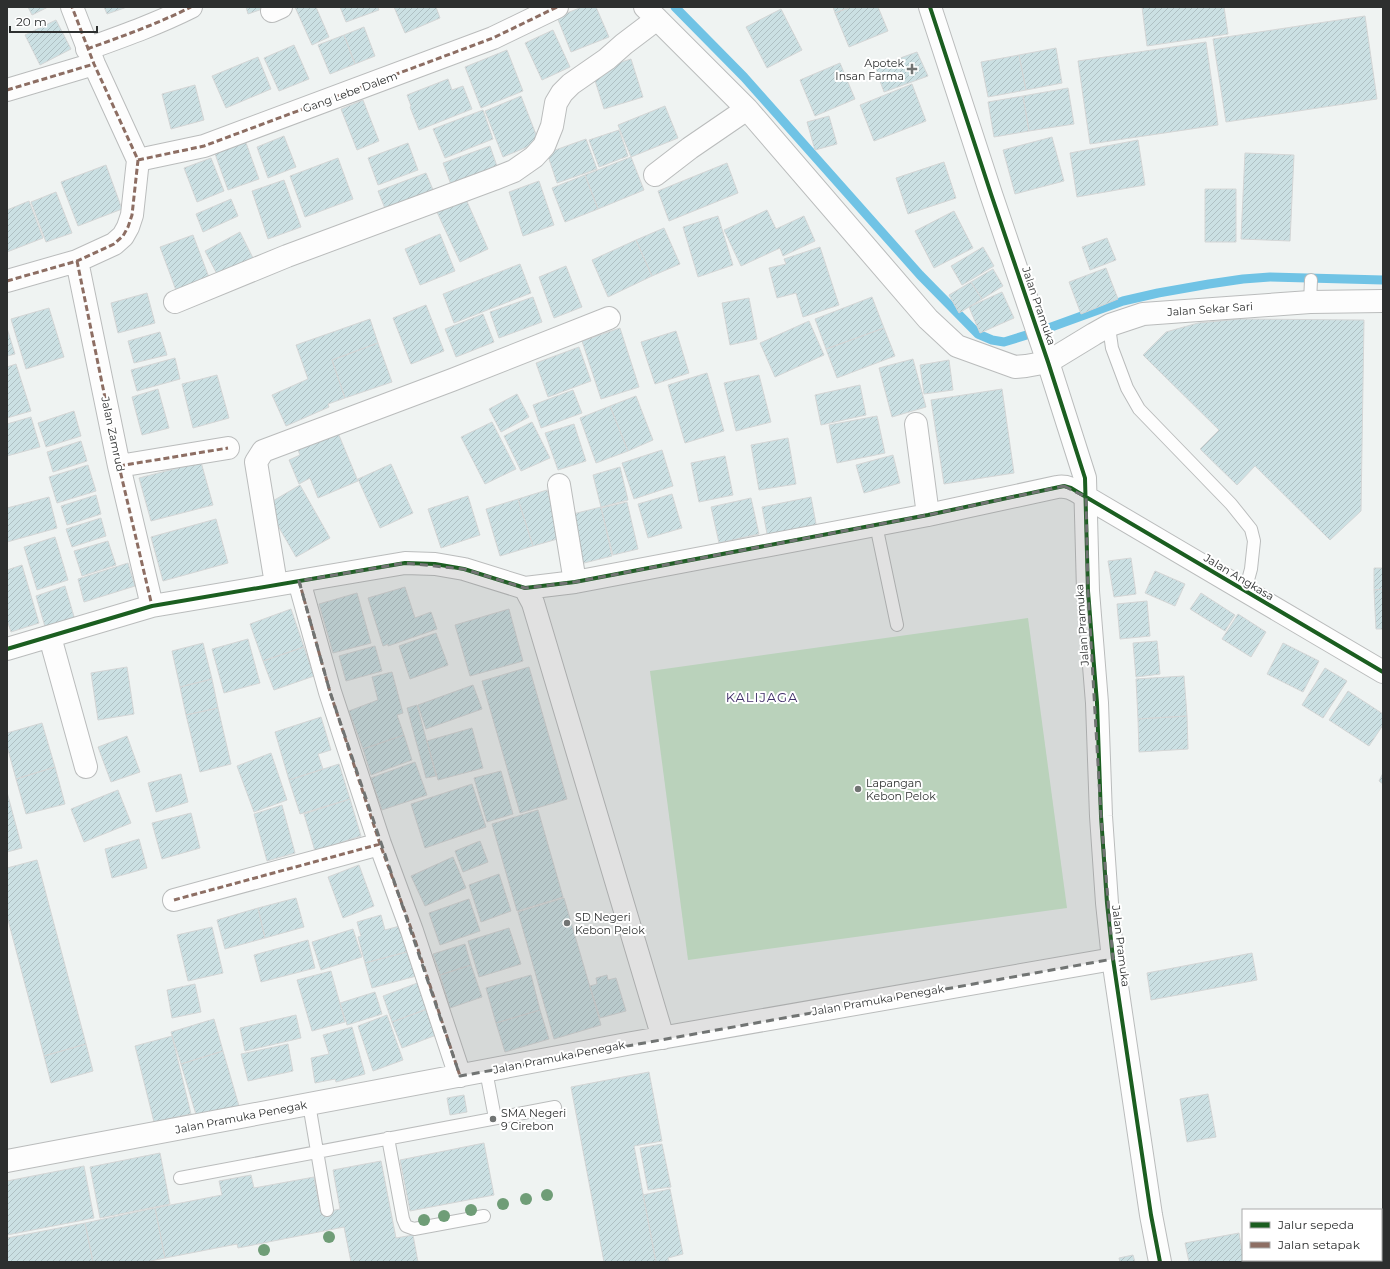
<svg xmlns="http://www.w3.org/2000/svg" width="1390" height="1269" viewBox="0 0 1390 1269" font-family="Montserrat,sans-serif">
<defs>
<pattern id="building-hatch" width="6" height="6" patternUnits="userSpaceOnUse"><rect width="6" height="6" fill="#cbe0e3"/><path d="M-1 1l2-2M0 6l6-6M5 7l2-2" fill="none" stroke="#afc0c3"/></pattern>
</defs>
<rect width="100%" height="100%" fill="#eff3f2"/>
<path fill="#cceacd" d="M1028 618 1067 908 688 960 650 671Z"/>
<g fill="none" stroke-linecap="round" stroke-linejoin="round">
<path stroke="#70c3e5" stroke-width="9" d="M675 7 744 77 920 275 978 334 992 340 1004 342 1043 330 1123 301 1158 293 1209 284 1243 279 1270 277 1383 280"/>
</g>
<path fill="url(#building-hatch)" stroke="#d4d6d6" d="M28 7H48L32 15Z
M104 7H127L107 14Z
M246 7H268L248 14Z
M295 7H316L329 37 312 45Z
M340 7H378L379 10 346 22Z
M394 7H436L440 18 405 33Z
M582 7H596L609 37 571 52 557 17Z
M833 7H851L835 13Z
M851 7H878L888 31 849 47 835 13Z
M1142 7H1224L1228 34 1147 46Z
M781 9 802 50 767 68 746 27Z
M1365 16 1377 99 1226 122 1213 39Z
M56 20 71 49 40 65 25 35Z
M364 27 375 56 355 64 344 35Z
M553 30 570 67 542 80 525 43Z
M344 35 355 64 330 74 318 45Z
M1206 42 1218 125 1090 144 1078 61Z
M294 45 309 79 279 91 264 58Z
M1056 48 1062 83 1026 90 1019 55Z
M507 50 523 91 481 108 465 67Z
M917 52 928 76 884 92 875 67Z
M1019 55 1026 90 988 97 981 62Z
M258 57 271 89 226 108 212 76Z
M631 59 643 97 604 109 592 71Z
M840 63 855 99 815 116 800 80Z
M448 79 452 90 463 86 472 109 419 130 410 107 411 106 407 95Z
M912 84 926 121 874 141 860 105Z
M195 85 204 120 171 129 162 94Z
M1068 88 1074 124 1029 131 1023 96Z
M521 96 539 142 503 157 485 111Z
M1023 96 1029 131 994 137 988 102Z
M363 100 379 141 357 150 341 109Z
M665 106 678 138 631 157 618 125Z
M483 110 493 139 445 158 433 129Z
M829 116 837 144 815 150 807 122Z
M619 130 628 156 599 167 589 140Z
M284 136 296 167 268 178 257 147Z
M1052 137 1064 181 1015 194 1003 150Z
M586 139 597 169 557 183 547 153Z
M245 140 259 179 228 190 214 151Z
M1138 140 1145 185 1077 197 1070 153Z
M408 143 418 170 378 185 368 158Z
M490 146 499 172 453 190 443 163Z
M1245 153 1294 155 1290 241 1241 239Z
M631 157 644 190 598 209 585 175Z
M211 158 224 191 197 202 184 168Z
M338 158 353 199 305 217 290 176Z
M944 162 956 198 908 214 896 178Z
M727 163 738 193 669 221 658 191Z
M106 165 122 209 78 226 61 182Z
M426 173 436 197 388 216 378 191Z
M585 175 598 209 565 222 552 188Z
M284 180 301 227 268 239 252 191Z
M539 181 554 225 523 236 509 192Z
M1205 189H1236V242H1205Z
M56 192 72 233 46 242 31 202Z
M465 197 488 249 460 262 436 210Z
M231 199 238 216 203 232 196 214Z
M29 201 43 238 7 252V210Z
M767 210 776 229 804 216 815 241 783 256 780 248 741 266 724 230Z
M954 211 973 248 934 268 915 231Z
M718 216 733 265 698 277 683 227Z
M664 228 680 264 652 276 636 240Z
M240 232 254 260 219 278 205 251Z
M440 234 455 271 420 285 405 249Z
M193 235 210 280 177 293 160 247Z
M1107 238 1116 260 1090 270 1082 247Z
M636 240 652 276 608 297 592 260Z
M820 247 839 305 803 317 796 293 777 298 769 268 786 264 784 259Z
M983 247 994 266 962 285 951 266Z
M520 264 531 293 454 323 443 294Z
M566 266 582 307 554 318 539 277Z
M1106 268 1118 299 1081 314 1069 282Z
M993 269 1003 286 982 299 971 282Z
M971 282 982 299 959 313 949 295Z
M1002 292 1014 318 980 333 969 307Z
M147 293 155 323 118 333 111 303Z
M533 297 542 322 499 338 490 312Z
M872 297 884 328 826 349 815 319Z
M749 298 757 339 730 345 722 303Z
M426 305 444 351 411 364 393 318Z
M49 308 64 357 26 369 11 319Z
M483 314 494 342 456 357 445 329Z
M370 319 378 343 332 360 345 398 328 404 329 407 286 426 272 395 308 379 296 345Z
M1240 319 1364 320 1361 511 1330 540 1255 466 1237 485 1200 449 1219 430 1143 355 1166 332 1198 323Z
M809 321 824 355 775 377 760 343Z
M7 328 15 354 7 356Z
M620 328 639 387 601 399 582 341Z
M884 328 895 356 837 378 826 349Z
M676 331 689 373 655 384 641 342Z
M160 332 167 355 134 363 128 341Z
M378 343 392 382 345 398 332 360Z
M579 347 591 381 548 397 536 363Z
M175 358 180 379 137 391 131 370Z
M913 359 926 407 892 417 879 368Z
M949 360 953 390 924 394 920 365Z
M16 364 31 411 7 418V367Z
M707 373 724 431 685 443 668 385Z
M217 375 229 418 193 428 182 384Z
M759 375 771 422 736 431 724 383Z
M860 385 866 415 821 425 815 395Z
M158 389 169 428 142 435 132 397Z
M1002 389 1014 473 944 484 931 400Z
M573 390 582 413 541 428 533 405Z
M517 394 529 417 501 432 489 409Z
M636 396 653 440 628 451 610 406Z
M610 406 628 451 596 463 580 418Z
M74 411 81 436 46 447 38 423Z
M877 416 885 453 837 463 829 425Z
M31 417 40 447 7 456V424Z
M492 422 516 469 485 484 461 437Z
M532 422 550 458 521 471 504 436Z
M574 424 586 461 558 470 545 433Z
M338 433 358 481 318 498 310 478 299 484 289 460 300 455 298 450Z
M788 438 796 484 759 490 751 445Z
M81 441 87 461 53 472 47 452Z
M662 450 673 486 634 499 622 463Z
M893 455 900 483 864 493 856 465Z
M725 456 733 495 699 502 691 463Z
M201 462 213 505 151 521 139 478Z
M391 464 413 513 380 528 358 479Z
M88 465 96 491 57 503 49 477Z
M620 467 628 500 601 507 593 475Z
M300 485 330 538 296 557 266 505Z
M547 490 561 538 533 546 518 499Z
M672 494 682 528 648 538 638 504Z
M96 495 101 514 67 525 61 506Z
M468 496 480 535 441 548 428 509Z
M49 497 57 528 7 542V508Z
M811 497 817 529 768 539 762 507Z
M751 498 759 534 719 543 711 507Z
M518 499 533 546 500 556 486 509Z
M627 502 638 549 613 555 601 508Z
M601 507 612 556 580 564 569 515Z
M101 518 106 536 72 547 66 529Z
M216 519 228 563 163 581 151 537Z
M55 537 68 580 37 590 24 547Z
M108 541 116 565 82 576 74 551Z
M1131 558 1136 594 1114 597 1108 561Z
M128 563 135 586 84 602 78 579Z
M22 565 39 623 11 632 7 620V570Z
M1374 568H1383V589L1374 590Z
M1155 571 1185 584 1175 606 1145 593Z
M65 586 75 620 46 630 36 596Z
M405 587 415 618 431 612 437 629 388 646V644L383 646 368 598Z
M1383 589V629H1376L1374 590Z
M357 593 371 643 333 653 319 604Z
M1201 593 1235 615 1225 631 1190 609Z
M1147 601 1150 636 1120 639 1117 604Z
M291 609 304 647 263 661 250 624Z
M509 609 523 661 470 676 455 625Z
M1238 614 1266 632 1251 657 1222 639Z
M436 633 448 665 410 679 399 646Z
M248 639 260 683 224 693 212 649Z
M1157 641 1160 674 1136 677 1133 643Z
M203 643 212 679 180 687 172 651Z
M1283 643 1319 661 1303 692 1267 674Z
M375 646 382 671 346 681 339 656Z
M304 647 314 676 274 690 263 661Z
M127 667 134 714 98 720 91 673Z
M529 667 567 799 520 813 482 681Z
M1325 668 1347 681 1323 718 1302 705Z
M392 672 403 713 397 715 404 735 363 749 349 711 378 700 372 677Z
M1184 676 1187 716 1138 719 1136 679Z
M212 679 218 708 186 715 180 687Z
M473 685 482 709 426 729 418 705Z
M1348 691 1383 714V725L1369 746 1329 720Z
M417 705 436 776 426 778 407 708Z
M218 708 231 764 200 772 186 715Z
M1187 716 1188 749 1139 752 1138 719Z
M321 717 331 750 318 754 323 769 289 780 275 732Z
M42 723 55 767 16 779 7 746V733Z
M472 728 483 768 438 780 427 741Z
M404 735 412 760 371 775 363 749Z
M127 736 140 772 111 782 98 747Z
M271 753 287 800 254 812 237 766Z
M415 762 427 795 382 810 371 778Z
M339 764 350 799 300 814 289 780Z
M55 767 65 804 26 814 16 779Z
M501 771 513 814 487 822 474 778Z
M1383 773V784L1379 781Z
M181 774 188 802 156 812 148 783Z
M472 784 486 827 425 848 411 804Z
M118 790 131 823 84 842 71 809Z
M7 792 22 848 7 852Z
M350 799 361 836 315 851 304 814Z
M282 805 295 853 267 861 254 814Z
M538 810 563 897 517 911 492 824Z
M191 813 200 848 162 859 152 823Z
M139 839 147 868 112 878 105 849Z
M480 841 488 862 463 872 455 851Z
M453 857 466 888 425 906 411 876Z
M37 860 86 1044 44 1056 7 916V868Z
M359 865 374 906 343 918 328 877Z
M499 874 511 911 481 922 469 885Z
M296 898 304 927 265 938 258 908Z
M564 898 601 1025 554 1039 518 912Z
M469 899 480 931 440 945 429 913Z
M258 908 265 938 225 949 217 920Z
M381 915 385 930 407 924 414 950 365 963 358 937 361 936 357 922Z
M212 927 223 973 188 981 177 935Z
M509 928 521 964 479 977 468 941Z
M353 929 362 957 321 970 312 942Z
M308 940 315 968 261 982 254 955Z
M465 944 471 965 440 975 433 954Z
M414 950 420 975 372 988 365 963Z
M1252 953 1257 980 1151 1000 1147 973Z
M471 965 482 997 450 1008 440 975Z
M331 971 345 1022 312 1031 297 980Z
M531 975 540 1010 496 1023 486 988Z
M607 975 608 980 616 978 626 1011 600 1018 590 986 597 984 596 978Z
M420 982 430 1008 392 1022 383 996Z
M195 984 201 1012 172 1018 167 990Z
M375 992 382 1014 347 1025 340 1003Z
M430 1008 439 1034 402 1048 392 1022Z
M540 1010 549 1039 505 1052 496 1023Z
M296 1015 301 1038 245 1051 240 1028Z
M387 1015 403 1060 373 1071 358 1026Z
M214 1019 223 1051 181 1064 171 1032Z
M352 1027 365 1074 336 1082 335 1079 315 1083 311 1058 329 1054 323 1035Z
M172 1036 191 1114 154 1122 135 1046Z
M86 1044 93 1071 51 1083 44 1056Z
M288 1044 293 1071 248 1081 241 1054Z
M223 1051 239 1106 197 1118 181 1064Z
M649 1072 662 1141 634 1146 656 1262H604L571 1087Z
M1208 1094 1216 1137 1187 1142 1180 1099Z
M464 1095 467 1112 450 1115 447 1098Z
M484 1143 494 1195 410 1211 400 1160Z
M662 1144 671 1187 648 1190 640 1148Z
M160 1153 170 1204 100 1218 90 1167Z
M381 1161 396 1238 413 1235 418 1262H351L344 1227 238 1248 237 1244 165 1258 155 1208 222 1195 219 1181 251 1175 254 1188 314 1177 321 1213 340 1209 333 1170Z
M84 1166 94 1218 7 1235V1181Z
M670 1189 683 1254 668 1258 669 1261 656 1262 643 1195Z
M155 1208 165 1258 146 1262H93L85 1223Z
M85 1223 93 1262H7V1238Z
M1239 1233 1244 1262H1189L1185 1243Z
M1133 1255 1135 1262H1120L1119 1258Z"/>
<g fill="none" stroke-linecap="round" stroke-linejoin="round">
<g stroke="#babcbc" stroke-width="14">
<path id="service" d="M1310 302 1311 280
M1110 325V334L1112 348 1127 388 1139 409 1231 504 1251 529 1254 541 1251 569 1245 591
M876 525 897 625
M486 1071 495 1118
M309 1104 327 1210
M388 1138 403 1219 406 1226 414 1229 484 1216
M180 1178 555 1107"/>
</g>
<g stroke="#babcbc" stroke-width="24">
<path id="minor" d="M645 7 747 109 928 319 957 346 1015 367 1026 366 1048 362 1094 334 1110 325 1143 314 1310 302 1383 301
M272 11 281 7
M87 49C123 36 157 24 191 7
M7 90 94 64
M138 160 204 146 493 38 557 7
M655 175 690 148 747 109
M77 261 119 466 152 606
M7 281 77 261 114 244 123 236 128 227 132 215 138 160 94 64 72 7
M175 302 287 256 494 179 514 171 534 157 544 146 552 126 556 103 562 93 571 84 607 59 624 44 657 19
M916 424 928 515
M119 466 228 448
M559 485 575 582
M299 581 330 692 380 844 412 931 460 1076
M276 584 256 462 263 451 452 380 609 318
M525 588 533 603 663 1038
M50 637 86 767
M7 649 152 606 405 563 435 564 464 569 525 588 575 582 928 515 1057 487C1069 485 1076 491 1086 497
M174 900 380 844
M7 1161 632 1043 1113 959"/>
</g>
<g stroke="#babcbc" stroke-width="24">
<path id="tertiary" d="M930 7 991 194 1048 362 1085 478 1088 591 1097 703 1101 816 1107 903 1113 959 1151 1215 1160 1262
M1086 497 1383 672"/>
</g>
<use href="#service" stroke="#fdfdfd" stroke-width="12"/>
<use href="#minor" stroke="#fdfdfd" stroke-width="22"/>
<use href="#tertiary" stroke="#fdfdfd" stroke-width="22"/>
<path stroke="#8d6e63" stroke-width="3" stroke-dasharray="6 3" stroke-linecap="butt" d="M87 49C123 36 157 24 191 7
M7 90 94 64
M138 160 204 146 493 38 557 7
M77 261 119 466 152 606
M7 281 77 261 114 244 123 236 128 227 132 215 138 160 94 64 72 7
M119 466 228 448
M299 581 330 692 380 844 412 931 460 1076
M174 900 380 844"/>
<g stroke="#fff" stroke-width="6">
<path id="cycleway" d="M930 7 991 194 1048 362 1085 478 1088 591 1097 703 1101 816 1107 903 1113 959 1151 1215 1160 1262
M7 649 152 606 405 563 435 564 464 569 525 588 575 582 928 515 1064 486 1071 488 1086 497 1383 672"/>
</g>
<use href="#cycleway" stroke="#1b5e20" stroke-width="4"/>
</g>
<g fill="#6f9d77">
<circle cx="547" cy="1195" r="6"/>
<circle cx="526" cy="1199" r="6"/>
<circle cx="503" cy="1204" r="6"/>
<circle cx="471" cy="1210" r="6"/>
<circle cx="444" cy="1216" r="6"/>
<circle cx="424" cy="1220" r="6"/>
<circle cx="329" cy="1237" r="6"/>
<circle cx="264" cy="1250" r="6"/>
</g>
<path fill="#717473" fill-opacity="0.2" stroke="#717473" stroke-width="3" stroke-dasharray="8 5" stroke-linejoin="round" d="M1064 486 1086 497 1088 591 1101 816 1113 959 460 1076 330 692 299 581 405 563 464 569 525 588 575 582 928 515Z"/>
<g fill="#717473" stroke="#fff" stroke-width="1.5">
<path d="M910 63h4v4h4v4h-4v4h-4v-4h-4v-4h4z"/>
<circle cx="858" cy="789" r="4"/>
<circle cx="567" cy="923" r="4"/>
<circle cx="493" cy="1119" r="4"/>
</g>
<g text-anchor="middle" dominant-baseline="central" stroke-width="4" stroke-linejoin="round" paint-order="stroke">
<g font-size="11" fill="#2d2f2f" stroke="#fff" text-anchor="start">
<text x="904" y="63" text-anchor="end">Apotek<tspan x="904" dy="13">Insan Farma</tspan></text>
<text x="866" y="783">Lapangan<tspan x="866" dy="13">Kebon Pelok</tspan></text>
<text x="575" y="917">SD Negeri<tspan x="575" dy="13">Kebon Pelok</tspan></text>
<text x="501" y="1113">SMA Negeri<tspan x="501" dy="13">9 Cirebon</tspan></text>
</g>
<g font-size="11" fill="#2d2f2f" stroke="#fff">
<text transform="translate(350 92) rotate(-20)">Gang Lebe Dalem</text>
<text transform="translate(1039 306) rotate(71)">Jalan Pramuka</text>
<text transform="translate(1210 309) rotate(-4)">Jalan Sekar Sari</text>
<text transform="translate(113 434) rotate(78)">Jalan Zamrud</text>
<text transform="translate(1239 577) rotate(31)">Jalan Angkasa</text>
<text transform="translate(1082 625) rotate(-94)">Jalan Pramuka</text>
<text transform="translate(1121 946) rotate(83)">Jalan Pramuka</text>
<text transform="translate(878 1000) rotate(-10)">Jalan Pramuka Penegak</text>
<text transform="translate(559 1057) rotate(-11)">Jalan Pramuka Penegak</text>
<text transform="translate(241 1117) rotate(-11)">Jalan Pramuka Penegak</text>
</g>
<g font-size="13" letter-spacing="1" fill="#402e6a" stroke="#fff">
<text x="762" y="697">KALIJAGA</text>
</g>
</g>
<rect width="1390" height="1269" fill="none" stroke="#2d2f2f" stroke-width="16"/>
<rect x="1242" y="1209" width="140" height="52" fill="#ffffff" stroke="#abacac"/>
<rect x="1250" y="1222" width="20" height="6" fill="#1b5e20" stroke="#abacac"/>
<text x="1278" y="1229" font-size="12" fill="#2d2f2f">Jalur sepeda</text>
<rect x="1250" y="1242" width="20" height="6" fill="#8d6e63" stroke="#abacac"/>
<text x="1278" y="1249" font-size="12" fill="#2d2f2f">Jalan setapak</text>
<path d="M10 26v6h87v-6" fill="none" stroke="#2d2f2f" stroke-width="2"/>
<text x="16" y="26" font-size="12" fill="#2d2f2f" stroke="#ffffff" stroke-width="3" paint-order="stroke">20 m</text>
</svg>
